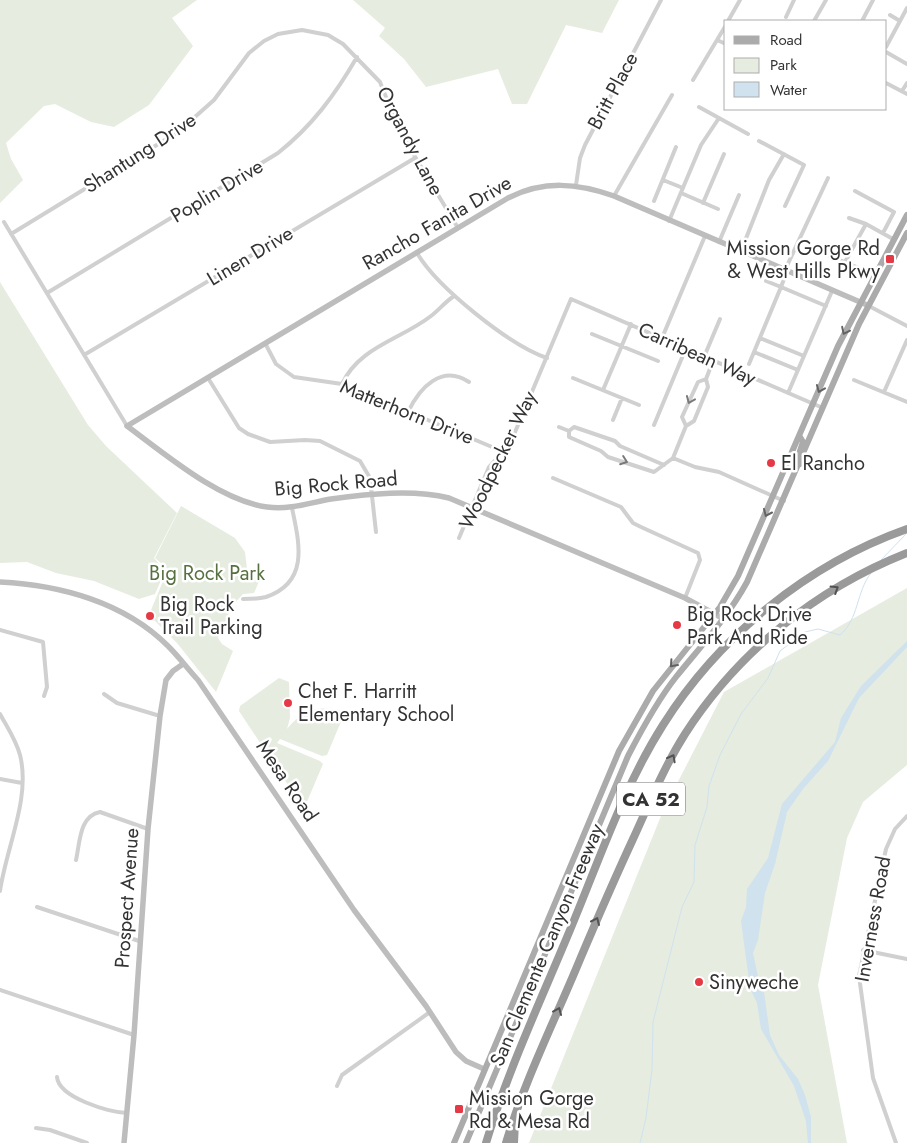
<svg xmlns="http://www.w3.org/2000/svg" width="907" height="1143" viewBox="0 0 907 1143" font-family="Jost,sans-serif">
<rect width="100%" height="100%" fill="#fff"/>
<path fill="#e6ecdf" d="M0 0H197L172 18 193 46 149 105 114 127 91 122 55 104 44 106 6 143 11 159 23 180 0 203Z
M353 0H619L602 33 566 25 527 104H512L498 69 426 87 404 59 379 36 385 28Z
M0 282 88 425 106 446 177 513 154 558 165 571 155 594 139 599 94 581 56 573 27 562 0 563Z
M181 506 235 538 245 552 247 569 260 579 254 593 243 594 232 606 218 638 222 644 233 651 216 692 177 643 149 615 168 569 155 558Z
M907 588V765L863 802 847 838 818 985 847 1143H529L663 811 724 692Z
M279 678 289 682 290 718 287 729C305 708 318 705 345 712L327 755 322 756 280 739 277 743 320 761 323 764 306 804 302 806 239 711 240 706Z"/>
<path fill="#cfe2ee" d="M907 641V647L859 698 828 761 803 789 787 812 775 864 765 893 758 940 753 953 759 981 764 992 770 1035 779 1055 798 1079 805 1095 811 1117V1143H808L806 1121 794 1086 761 1029 757 1003 750 988 741 921 746 907 747 889 768 858 782 804 835 742 841 718 861 686Z"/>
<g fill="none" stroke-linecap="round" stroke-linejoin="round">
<path stroke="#cfe2ee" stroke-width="1" d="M881 560 907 533
M640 1143 646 1118 652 1069 653 1022 682 907 694 882 695 845 707 807 709 786 720 755 741 714 768 678 780 651 805 632 818 629 840 635C859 619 856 592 871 573"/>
<path stroke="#d0d0d0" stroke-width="4" d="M890 15 900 21
M786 17 794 0
M728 21 740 0
M814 21 826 0
M862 21 873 0
M717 40 726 44
M886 47 907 8
M886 52 907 64
M693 80 726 25
M886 83 907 94
M902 91 907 83
M699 107 748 134
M759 141 804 165 785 206
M663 180 683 188
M576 185 580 158 585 145 661 0
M855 191 894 212 883 233
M681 193 718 209
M614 196 672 95
M654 201 676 147
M703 203 724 154
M849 218 866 224 893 239
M669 221 701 145 719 118
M4 222 127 426
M11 234 178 132 214 100 249 53 264 41 278 34 302 30 328 35 343 44 380 82 399 130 458 228
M719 242 739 195
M741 251 769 180 784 154
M417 253C437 287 509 345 547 358
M825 254 859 268
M845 262 866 224
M785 270 828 178
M787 271 781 287 826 306
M47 293 278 153C312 126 335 95 357 57
M867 305 907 326
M592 334 658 361
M662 338 705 236
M760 338 804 356
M265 343 276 364 294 377 342 384 504 452
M754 352 798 370
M84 355 415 158
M704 357 720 319
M749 364 781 287 766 281
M208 378 239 428 248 434 270 442 305 440 320 441 360 461 370 478 376 532
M573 378 639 405
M854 380 907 402
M342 384C359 347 400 340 431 316 439 310 445 302 454 296
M603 390 631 324
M884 392 907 340
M788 393 832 291
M408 412C420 387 442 364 469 382
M613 420 622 398
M654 425 686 348
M686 426 682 417 698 382 706 379
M559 427 569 431 574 427 615 441 620 446 664 465
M569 431V437L601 451 608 457 654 472 673 458 686 426 694 421 708 387 706 379 713 361
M673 458 695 467 719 472 784 501
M553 478 621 507 633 523 641 527 698 553 700 560 685 598
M459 538 489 467 510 444 571 299 823 408
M243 599C250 599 258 599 266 597 310 582 299 542 292 508
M0 630 43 642 47 687 44 696
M104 694 117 703 160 716
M0 714C7 727 16 740 20 755 31 798 6 848 0 891
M0 779 22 783
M76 860C80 843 79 816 100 812L148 829
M37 907 139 941
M863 950 907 959
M0 990 134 1035
M57 1077C59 1098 109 1112 127 1113
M337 1086 342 1075 430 1012
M36 1128 50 1130 87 1143
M896 1143 873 1078 859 976 886 849 895 829 907 816"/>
<path stroke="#bdbdbd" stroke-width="5.5" d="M0 582C60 585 124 602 168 646 179 657 188 669 198 680L354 910 426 1006 456 1052 466 1061 484 1069
M724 619 685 598 449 498C412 489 368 494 331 499 309 503 290 510 267 507 220 501 165 454 127 426L508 198C544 180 577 183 614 196L867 305
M124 1143 134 1035 148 829 160 716 166 680 173 671 183 664"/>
<path stroke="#ababab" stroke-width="6" d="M800 437 803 442 797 460 800 464
M454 1143 619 751 653 691 720 607 738 576 838 346 907 215
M466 1143 628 756C642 729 657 701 676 677 701 646 728 617 747 582L859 324 907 233"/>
<path stroke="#9a9a9a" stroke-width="8" d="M486 1143C508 1070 541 1000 570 930 599 861 623 788 663 725 719 636 808 564 907 529
M506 1143C525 1079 556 1018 581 957 598 917 615 878 633 839 649 804 664 767 685 734 738 652 816 589 907 553
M514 1143 515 1122"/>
</g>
<defs><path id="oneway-chevron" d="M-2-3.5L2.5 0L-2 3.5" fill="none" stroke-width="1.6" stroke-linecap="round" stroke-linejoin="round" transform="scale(1.25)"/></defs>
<g stroke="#636363">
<use href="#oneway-chevron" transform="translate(845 331) rotate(116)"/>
<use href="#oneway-chevron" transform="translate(820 389) rotate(113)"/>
<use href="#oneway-chevron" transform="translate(767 513) rotate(114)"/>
<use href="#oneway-chevron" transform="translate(673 664) rotate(132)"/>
</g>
<g stroke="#7a7a7a">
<use href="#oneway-chevron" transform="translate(690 400) rotate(113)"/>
<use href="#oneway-chevron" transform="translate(624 461) rotate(20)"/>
</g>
<g stroke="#525252">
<use href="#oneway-chevron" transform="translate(835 589) rotate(-32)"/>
<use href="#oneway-chevron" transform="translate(672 758) rotate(-61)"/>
<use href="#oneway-chevron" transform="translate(596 921) rotate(-66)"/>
<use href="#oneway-chevron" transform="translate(558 1011) rotate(-67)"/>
</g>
<g fill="#e63946" stroke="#fff" stroke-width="2">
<rect x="885" y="254" width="10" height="10" rx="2.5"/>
<circle cx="771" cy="463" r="5"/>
<circle cx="150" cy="616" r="5"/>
<circle cx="677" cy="625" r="5"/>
<circle cx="288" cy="703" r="5"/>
<circle cx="699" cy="982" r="5"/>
<rect x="454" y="1104" width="10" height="10" rx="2.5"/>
</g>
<g text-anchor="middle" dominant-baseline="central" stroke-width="5" stroke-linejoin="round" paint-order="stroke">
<rect fill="#fff" stroke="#707070" stroke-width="1" x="617" y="782.5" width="68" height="33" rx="4"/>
<g font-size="19" font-weight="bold" fill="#333">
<text x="651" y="799">CA 52</text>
</g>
<g font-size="20" fill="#333" stroke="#fff">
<text transform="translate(613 91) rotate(-62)">Britt Place</text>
<text transform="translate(410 141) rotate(62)">Organdy Lane</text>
<text transform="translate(140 153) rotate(-33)">Shantung Drive</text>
<text transform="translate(217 191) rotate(-31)">Poplin Drive</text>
<text transform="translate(437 223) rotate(-30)">Rancho Fanita Drive</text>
<text transform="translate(250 256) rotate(-31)">Linen Drive</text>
<text transform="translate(697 354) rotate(24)">Carribean Way</text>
<text transform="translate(407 412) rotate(22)">Matterhorn Drive</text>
<text transform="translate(498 460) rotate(-64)">Woodpecker Way</text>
<text transform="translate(336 484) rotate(-5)">Big Rock Road</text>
<text transform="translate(287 781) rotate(56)">Mesa Road</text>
<text transform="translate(127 898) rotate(-86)">Prospect Avenue</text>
<text transform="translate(873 919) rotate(-80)">Inverness Road</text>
<text transform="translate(547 945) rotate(-67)">San Clemente Canyon Freeway</text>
</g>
<g font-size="20" fill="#333" stroke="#fff" text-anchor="start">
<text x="880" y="248" text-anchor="end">Mission Gorge Rd<tspan x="880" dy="23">&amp; West Hills Pkwy</tspan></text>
<text x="781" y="463">El Rancho</text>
<text x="160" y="604">Big Rock<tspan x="160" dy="23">Trail Parking</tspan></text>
<text x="687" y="614">Big Rock Drive<tspan x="687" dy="23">Park And Ride</tspan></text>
<text x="298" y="691">Chet F. Harritt<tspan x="298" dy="23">Elementary School</tspan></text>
<text x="709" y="982">Sinyweche</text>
<text x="469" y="1098">Mission Gorge<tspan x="469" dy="23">Rd &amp; Mesa Rd</tspan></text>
</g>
<g font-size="20" fill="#56703f" stroke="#fff">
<text x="207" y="573">Big Rock Park</text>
</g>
</g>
<rect x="724" y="20" width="162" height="90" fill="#ffffff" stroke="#adadad"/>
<rect x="734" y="36" width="25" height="8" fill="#ababab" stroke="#adadad"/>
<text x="770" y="45" font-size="15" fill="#333333">Road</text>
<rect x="734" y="58" width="25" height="15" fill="#e6ecdf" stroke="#adadad"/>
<text x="770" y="70" font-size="15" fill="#333333">Park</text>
<rect x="734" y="82" width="25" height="15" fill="#cfe2ee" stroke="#adadad"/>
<text x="770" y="95" font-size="15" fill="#333333">Water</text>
</svg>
